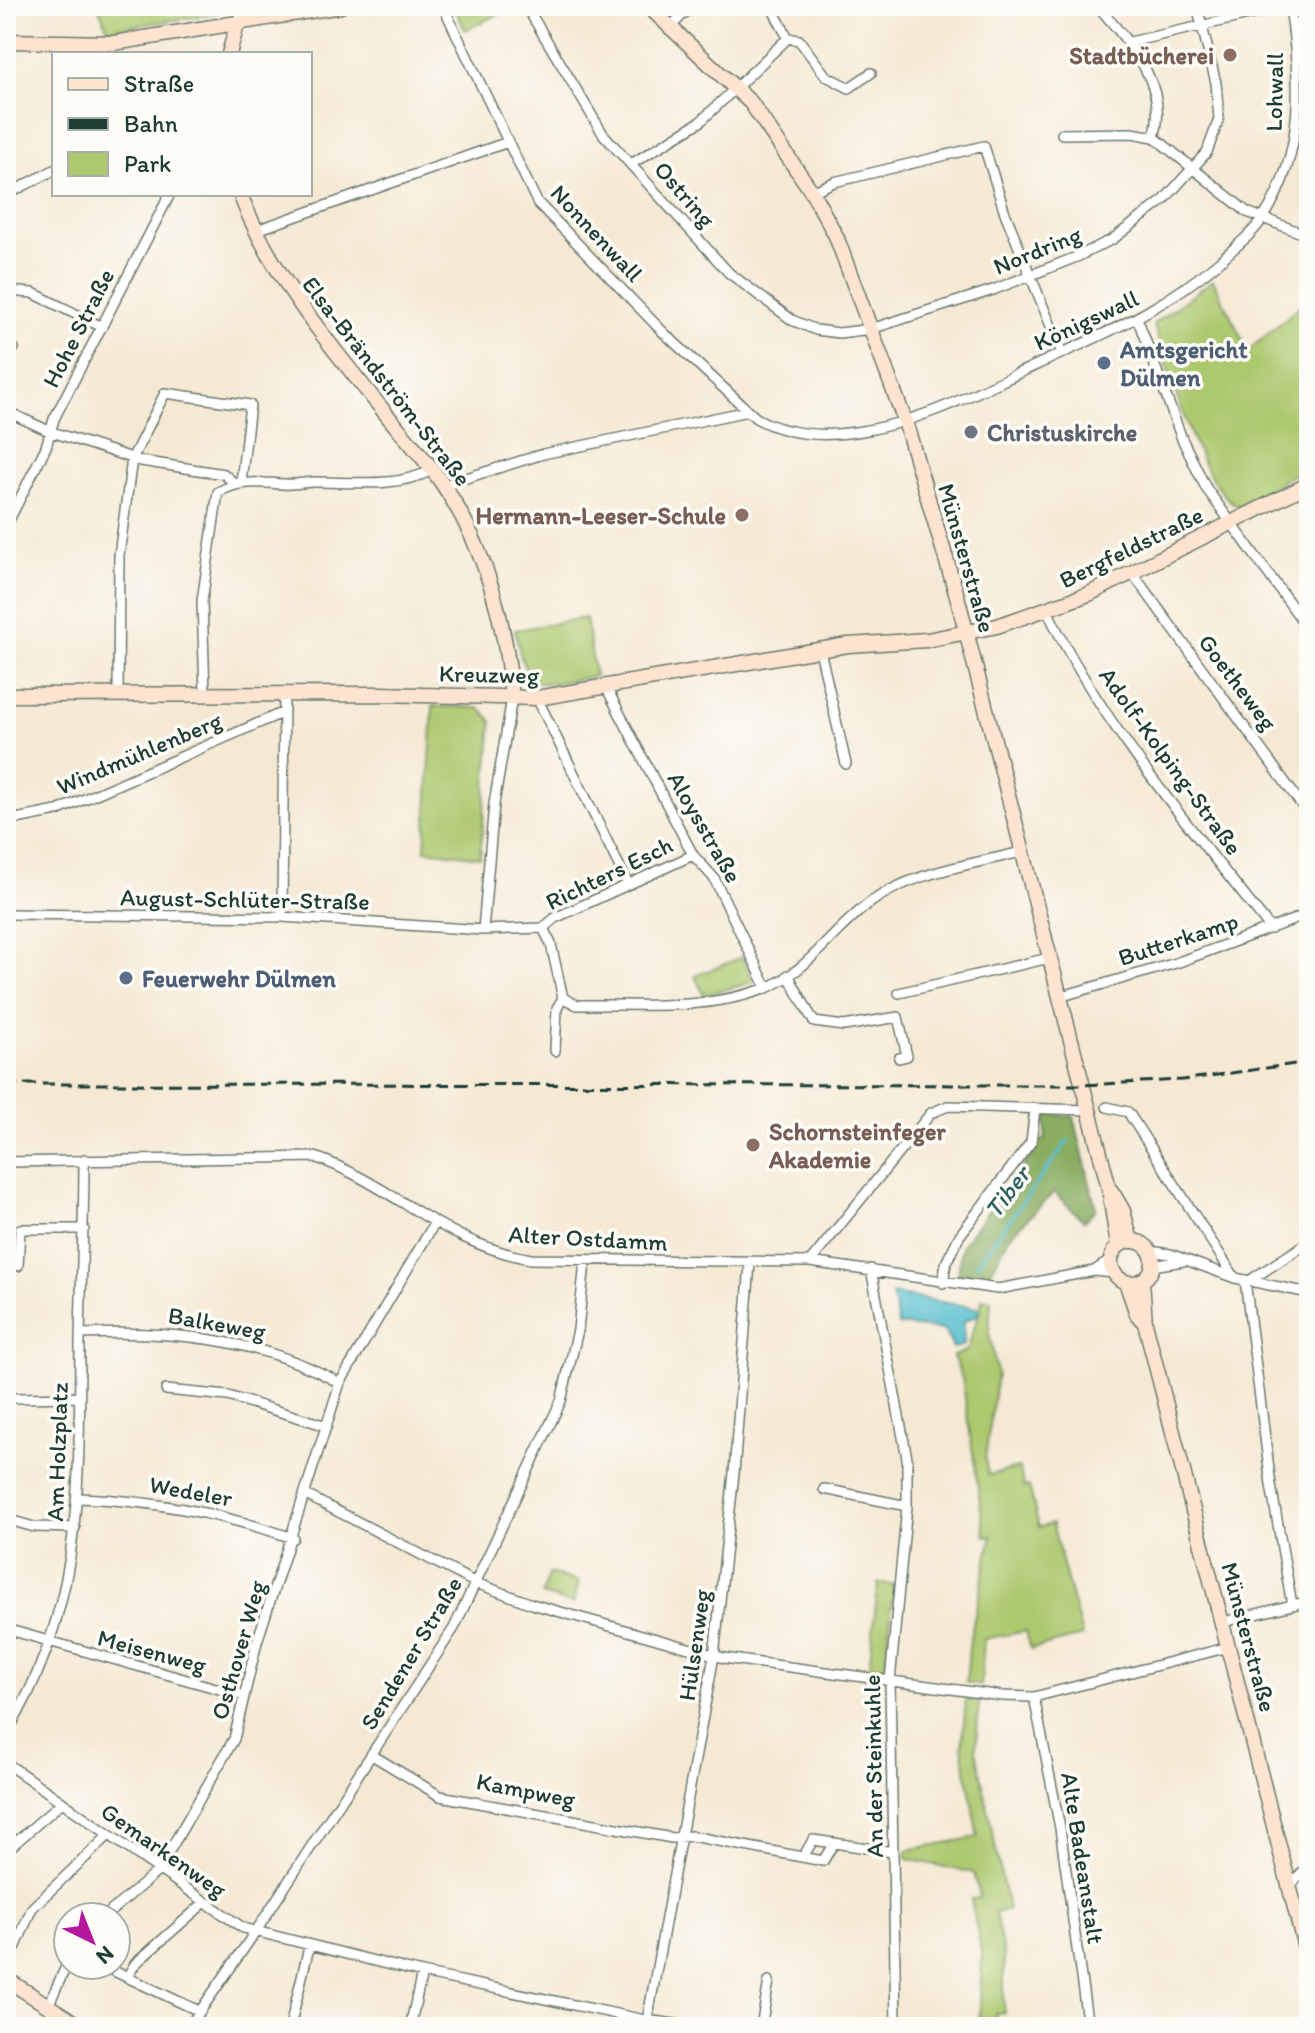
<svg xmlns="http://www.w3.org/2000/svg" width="1315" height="2033" viewBox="0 0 1315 2033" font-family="Itim,sans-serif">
<rect width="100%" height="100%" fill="#fdfcf7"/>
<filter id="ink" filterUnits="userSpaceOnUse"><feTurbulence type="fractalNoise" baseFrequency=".0125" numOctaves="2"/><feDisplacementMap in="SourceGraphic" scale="16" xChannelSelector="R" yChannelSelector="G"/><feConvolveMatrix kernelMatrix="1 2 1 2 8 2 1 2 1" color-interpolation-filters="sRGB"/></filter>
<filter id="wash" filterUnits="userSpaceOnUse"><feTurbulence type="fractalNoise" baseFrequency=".006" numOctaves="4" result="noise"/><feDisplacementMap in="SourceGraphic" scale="32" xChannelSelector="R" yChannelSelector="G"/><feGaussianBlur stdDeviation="1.8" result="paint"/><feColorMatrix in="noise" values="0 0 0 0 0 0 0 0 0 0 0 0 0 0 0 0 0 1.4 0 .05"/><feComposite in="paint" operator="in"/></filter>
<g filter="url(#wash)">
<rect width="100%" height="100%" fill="#f5e9d4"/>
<path fill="#adc96f" stroke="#668352" stroke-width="2" d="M98 6H224L215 14 108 30Z
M454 6H517L465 30Z
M1213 280 1248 351 1302 304H1309V466L1238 506C1198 486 1169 366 1153 324Z
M586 618 595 676C533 686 528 697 515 630Z
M433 706 480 708 492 721 480 857 425 850Z
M742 957 754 982 704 995 695 976Z
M982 1299 991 1300 989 1332 997 1374 985 1459 988 1475 1019 1468 1024 1487 1029 1486 1039 1527 1052 1524 1082 1636 1031 1649 1026 1631 984 1639 981 1685 966 1683 970 1638 992 1536H985L962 1378 953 1356 968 1350C971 1331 980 1318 982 1299Z
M549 1573 579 1582 573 1604 542 1595Z
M878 1583 894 1585 885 1672 869 1670Z
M966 1698 979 1700 976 1750 1008 1909 995 1913 1004 1957V2013H996L994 2027H979L982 1956 971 1899 980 1898 974 1873 907 1859V1850L978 1837 962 1747Z"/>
<path fill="#8aad62" stroke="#54754b" stroke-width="2" d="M1040 1113 1074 1117 1096 1209 1084 1221 1054 1192 1009 1237 989 1276 958 1274 962 1245 1033 1153 1037 1140H1045L1046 1120 1037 1119Z"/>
<path fill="#52bdcd" stroke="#387d80" stroke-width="2" d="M892 1294 979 1308 978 1315 964 1321V1345L953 1348 944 1330 898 1325Z"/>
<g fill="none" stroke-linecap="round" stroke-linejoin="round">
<path stroke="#52bdcd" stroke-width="3" d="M976 1265 1068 1141"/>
</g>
</g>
<g filter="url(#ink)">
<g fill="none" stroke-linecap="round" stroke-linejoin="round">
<g stroke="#6a796c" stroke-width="12">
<path id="street" d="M443 6 537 202 663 332 756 418C787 435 822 437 856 432 919 423 975 393 1032 367 1105 333 1159 313 1221 260 1236 246 1253 234 1264 217 1306 150 1300 81 1290 6
M526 6 603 134 729 273 792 320 816 330 839 333 871 329 993 290 1079 256 1113 239 1164 200 1207 152 1219 119 1216 83 1197 6
M771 6 788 38
M1098 6C1128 42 1170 85 1154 137
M237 25 242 6
M668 29 692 6
M788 38 799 40 826 76 849 88 871 73
M1130 42 1288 6
M1062 134 1132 133 1154 137 1247 212 1309 236
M631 164 700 122 788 38
M812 192 834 182 984 146 1005 213 1062 353
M6 195 54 170
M254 231 508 142
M6 291 33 293 102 327
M1138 320 1182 439 1206 488 1309 630
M6 344 14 348
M6 411 49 431 141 461 224 474 234 483
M444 485 543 454 748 411
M6 526 46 447 54 419 170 194
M1133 574 1309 815
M1047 610C1101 724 1193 831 1271 929
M820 650 846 764
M606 687 693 855 714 878 767 988
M205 693 202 601 218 492C242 479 258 483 284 484 294 485 305 482 315 482 354 482 398 488 432 470
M118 695 119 555 132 459 165 393 250 405 241 482
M537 698 628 884
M6 821 57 811 284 712
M6 914 282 917 483 930 543 928 551 944 563 998 577 1005C639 1004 704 1011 764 989 807 973 831 932 867 905 909 872 971 865 1021 852
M282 917 284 696
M543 928 555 918 693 855
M483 930 494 804 512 698
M788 975 814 1022 844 1026 898 1017 907 1056 899 1058
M899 993 1049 958
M1059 997 1176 963 1309 914
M555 1051 557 1008 563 998
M1107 1107 1128 1112 1235 1278
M6 1162 315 1157C394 1185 443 1244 531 1259L810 1262 998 1289 1094 1271 1114 1273
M1150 1251 1170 1254 1235 1278 1309 1293
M810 1262 931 1113 948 1106 1089 1110
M18 1266 20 1229H84
M1152 1266 1183 1261
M871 1269 907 1458V1506L890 1681 896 2027
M1094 1271 1111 1260
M1245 1280 1271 1485 1292 1605
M1249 1281 1309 1242
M943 1283 946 1263 960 1235 1031 1142 1035 1109
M80 1334C171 1330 259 1338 340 1383
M166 1390 228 1396 327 1426
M14 1398 80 1397
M824 1489 907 1506
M306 1495 476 1583 532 1604 724 1658 1002 1696 1034 1697 1229 1647
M79 1498C157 1501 219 1513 293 1538
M6 1519 34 1527 75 1528
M1223 1622 1309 1601
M6 1629 244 1696
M1034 1697 1060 1828 1088 2027
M6 1734C84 1607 79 1483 80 1341 81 1280 84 1220 84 1159
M372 1755 440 1796 672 1838 692 1836 823 1861 834 1843 893 1852
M6 1763 243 1928 422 1973 640 2019 695 2027
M6 1851 61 1803
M803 1857 813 1840 834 1843
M1291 1885 1309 1865
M104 1917 158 1871 234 1739 257 1642 340 1383 434 1224
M101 1965 199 2011
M6 1970 32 1908 109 1835
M127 1977 135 1964 204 1903
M48 2006 68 1962
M189 2027 256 1931 454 1628 561 1401 578 1330 585 1262
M290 2027 309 1947
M410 2027 422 1973
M646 2027 714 1656 734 1473 750 1263
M761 2027 769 1981
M1284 2027 1309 2022"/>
</g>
<g stroke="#6a796c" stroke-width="17">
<path id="secondary" d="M648 6 751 103 812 192 836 236 905 421 957 596 1109 1188 1118 1246
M6 41 114 43 341 6
M229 54 237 25
M240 194C274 281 332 348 391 420 409 442 429 463 444 486 486 549 506 625 512 698
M6 695 381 694 537 698 848 645 927 640 997 626 1089 594 1309 484
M1112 1192 1123 1211 1131 1241
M1111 1262a21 21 0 1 1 42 0a21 21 0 1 1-42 0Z
M1142 1280 1145 1323 1309 1963
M1126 1282 1137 1314 1145 1323
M6 1979 81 2027"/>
</g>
<use href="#street" stroke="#fff" stroke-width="9"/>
<use href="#secondary" stroke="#fde4d0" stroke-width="14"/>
<path stroke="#1f3d34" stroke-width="3" stroke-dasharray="12 6" stroke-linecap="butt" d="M6 1084 1082 1085 1182 1080 1309 1062"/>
</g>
</g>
<g fill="#8d6e63" stroke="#fdfcf7" stroke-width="3">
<circle cx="1230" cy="55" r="8"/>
<circle cx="742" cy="515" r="8"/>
<circle cx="753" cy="1145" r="8"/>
</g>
<g fill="#5c6f8a" stroke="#fdfcf7" stroke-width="3">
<circle cx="1104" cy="363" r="8"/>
<circle cx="126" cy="978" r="8"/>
</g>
<circle fill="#6b7280" stroke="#fdfcf7" stroke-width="3" cx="971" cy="432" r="8"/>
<g text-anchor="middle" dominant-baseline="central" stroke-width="7" stroke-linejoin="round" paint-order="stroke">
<g font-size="24" font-weight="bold" fill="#785e54" stroke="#fdfcf7" text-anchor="end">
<text x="1214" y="55">Stadtbücherei</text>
<text x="726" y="515">Hermann-Leeser-Schule</text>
<text x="769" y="1131" text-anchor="start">Schornsteinfeger<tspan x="769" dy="28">Akademie</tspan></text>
</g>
<g font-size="24" fill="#1f3d34" stroke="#fdfcf7">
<text transform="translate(1274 92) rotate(-89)">Lohwall</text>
<text transform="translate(685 194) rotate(49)">Ostring</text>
<text transform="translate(597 233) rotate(47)">Nonnenwall</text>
<text transform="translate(1037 250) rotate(-22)">Nordring</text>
<text transform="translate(1086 320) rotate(-25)">Königswall</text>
<text transform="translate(78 328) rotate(-63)">Hohe Straße</text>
<text transform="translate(387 381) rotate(52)">Elsa-Brändström-Straße</text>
<text transform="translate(1131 547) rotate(-26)">Bergfeldstraße</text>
<text transform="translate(967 558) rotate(74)">Münsterstraße</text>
<text transform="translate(489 674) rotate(1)">Kreuzweg</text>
<text transform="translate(1238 682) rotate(53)">Goetheweg</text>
<text transform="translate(139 753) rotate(-23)">Windmühlenberg</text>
<text transform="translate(1171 761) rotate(54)">Adolf-Kolping-Straße</text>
<text transform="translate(705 827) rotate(60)">Aloysstraße</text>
<text transform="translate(609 873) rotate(-26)">Richters Esch</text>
<text transform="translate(245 899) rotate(1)">August-Schlüter-Straße</text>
<text transform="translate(1178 939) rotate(-18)">Butterkamp</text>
<text transform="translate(588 1238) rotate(3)">Alter Ostdamm</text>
<text transform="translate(217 1323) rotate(10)">Balkeweg</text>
<text transform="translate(57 1452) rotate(-88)">Am Holzplatz</text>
<text transform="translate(191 1491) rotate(10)">Wedeler</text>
<text transform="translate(1249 1637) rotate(75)">Münsterstraße</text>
<text transform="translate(694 1645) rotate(-82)">Hülsenweg</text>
<text transform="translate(238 1650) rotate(-74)">Osthover Weg</text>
<text transform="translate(152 1651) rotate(15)">Meisenweg</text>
<text transform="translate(411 1653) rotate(-59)">Sendener Straße</text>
<text transform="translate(873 1766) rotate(-91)">An der Steinkuhle</text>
<text transform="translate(526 1790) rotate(11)">Kampweg</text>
<text transform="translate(164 1850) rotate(35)">Gemarkenweg</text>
<text transform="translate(1083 1858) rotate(81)">Alte Badeanstalt</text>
</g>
<g font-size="24" font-weight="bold" fill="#4e5e75" stroke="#fdfcf7" text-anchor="start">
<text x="1120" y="349">Amtsgericht<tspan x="1120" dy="28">Dülmen</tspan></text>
<text x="142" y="978">Feuerwehr Dülmen</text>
</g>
<g font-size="24" font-weight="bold" fill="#5b616d" stroke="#fdfcf7" text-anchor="start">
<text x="987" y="432">Christuskirche</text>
</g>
<g font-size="26" font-style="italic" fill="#2e6362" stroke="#fdfcf7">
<text transform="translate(1007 1192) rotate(-53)">Tiber</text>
</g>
</g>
<rect width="1315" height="2033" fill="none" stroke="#fdfcf7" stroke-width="32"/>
<rect x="52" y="52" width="260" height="144" fill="#fdfcf7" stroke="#a4b0a9" stroke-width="2"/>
<rect x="68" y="78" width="40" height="12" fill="#fde4d0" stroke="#a4b0a9" stroke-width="2"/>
<text x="124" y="92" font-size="24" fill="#1f3d34">Straße</text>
<rect x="68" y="118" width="40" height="12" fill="#1f3d34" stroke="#a4b0a9" stroke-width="2"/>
<text x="124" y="132" font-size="24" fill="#1f3d34">Bahn</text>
<rect x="68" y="152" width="40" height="24" fill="#adc96f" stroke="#a4b0a9" stroke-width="2"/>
<text x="124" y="172" font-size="24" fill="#1f3d34">Park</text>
<g transform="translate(92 1941) rotate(137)"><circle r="38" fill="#fdfcf7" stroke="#a4b0a9" stroke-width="2"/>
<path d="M0-6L14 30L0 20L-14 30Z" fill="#b5179e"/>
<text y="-12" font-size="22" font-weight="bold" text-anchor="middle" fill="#1f3d34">N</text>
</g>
</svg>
